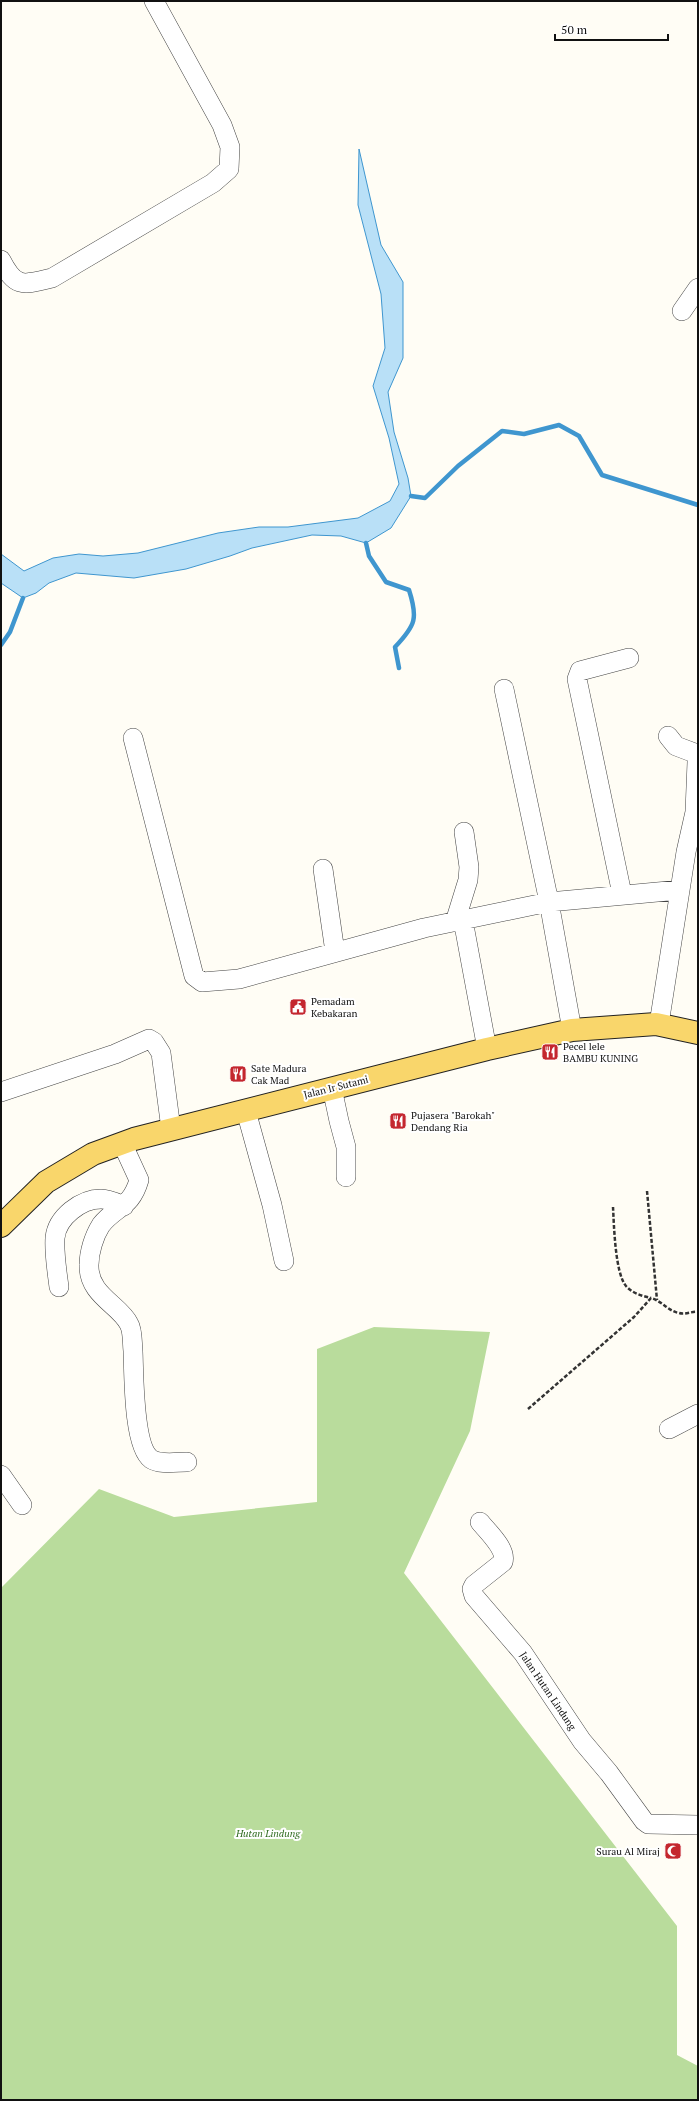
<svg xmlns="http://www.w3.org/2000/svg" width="699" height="2101" viewBox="0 0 699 2101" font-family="'PT Serif',serif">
<rect width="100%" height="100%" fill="#fffdf5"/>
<path fill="#b9dc9c" d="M374 1327 490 1332 470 1431 404 1573 677 1926V2055L698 2066V2100H1V1588L99 1489 174 1517 317 1502V1349Z"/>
<path fill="#b9e0f7" stroke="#3f96cf" d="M359 149 381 245 403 282V358L388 392 394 432 408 478 411 496 391 528 366 543 341 536 312 535 252 548 230 556 186 569 134 578 76 573 49 583 36 593 23 598 1 583V554L24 571 53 558 79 554 103 556 138 553 218 533 259 527H288L358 518 390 501 399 484 389 438 373 386 385 348 381 294 358 205Z"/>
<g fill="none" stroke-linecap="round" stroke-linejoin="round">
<path stroke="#3f96cf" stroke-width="4.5" d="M411 496 425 498 458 466 502 431 524 434 559 425 579 436 602 475 698 505
M366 543 369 556 386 582 409 590C418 618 416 625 395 647L399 668
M1 645 10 632 23 598"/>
<g stroke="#444" stroke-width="20">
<path id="minor" d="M1 260C16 289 23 285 52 278L213 183 229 169 230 147 222 125 154 1
M682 311 698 288
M504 689 549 902 572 1030
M133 738 194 976 202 982 239 979 424 928 549 902 679 890
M323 869 335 952
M622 894 577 679 580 671 629 658
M463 920 487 1049
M455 922 468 880 469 867 464 832
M659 1024 686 852 695 812 697 762V754L676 746 668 736
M332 1088 339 1121 346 1147V1177
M1 1092 115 1054 149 1039 154 1042 161 1053 171 1129
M246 1111 272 1205 284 1261
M122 1143 139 1180C131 1208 116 1206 101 1225 94 1236 89 1252 89 1265 88 1295 120 1305 129 1324 133 1331 132 1342 133 1351 134 1373 133 1446 151 1459 160 1465 176 1462 187 1462
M59 1287C57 1271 54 1254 55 1238 57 1217 81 1199 101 1199 109 1199 117 1203 124 1206
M669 1429 698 1414
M1 1475 22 1505
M480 1522C488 1532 507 1549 503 1562L474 1585 472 1589 474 1596 523 1653 582 1741 609 1773 644 1821 648 1824 698 1825"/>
</g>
<g stroke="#222" stroke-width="24">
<path id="major" d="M1 1226 46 1182 93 1154 134 1139 487 1049 572 1030 656 1024 698 1033"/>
</g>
<path stroke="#333" stroke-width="2.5" stroke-dasharray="4 2" stroke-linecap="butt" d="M647 1191 657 1300
M613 1207C614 1225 615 1273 626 1286 632 1293 642 1296 651 1298
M528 1409 634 1317 651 1298C662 1301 668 1311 679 1313 685 1315 692 1311 698 1312"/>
<use href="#minor" stroke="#fff" stroke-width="19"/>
<use href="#major" stroke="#f9d66b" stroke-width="22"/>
</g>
<defs>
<g id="civic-square" transform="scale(0.9)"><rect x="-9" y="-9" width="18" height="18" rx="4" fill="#c4262e" stroke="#fff"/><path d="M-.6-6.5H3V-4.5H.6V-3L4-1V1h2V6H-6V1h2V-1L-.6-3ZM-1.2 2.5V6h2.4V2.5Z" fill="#fff"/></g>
<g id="restaurant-square" transform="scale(0.9)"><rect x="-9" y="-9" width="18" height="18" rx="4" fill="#c4262e" stroke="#fff"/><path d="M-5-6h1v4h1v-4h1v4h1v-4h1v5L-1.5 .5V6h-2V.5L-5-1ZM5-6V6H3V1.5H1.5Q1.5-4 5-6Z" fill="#fff"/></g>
<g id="mosque-square" transform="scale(0.9)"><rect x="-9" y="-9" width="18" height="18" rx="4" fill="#c4262e" stroke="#fff"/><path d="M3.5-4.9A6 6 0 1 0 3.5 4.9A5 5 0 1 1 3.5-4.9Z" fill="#fff"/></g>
</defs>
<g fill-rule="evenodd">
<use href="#civic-square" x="298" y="1007"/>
<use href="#restaurant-square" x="550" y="1052"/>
<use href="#restaurant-square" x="238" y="1074"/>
<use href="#restaurant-square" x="398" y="1121"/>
<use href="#mosque-square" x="673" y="1851"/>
</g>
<g text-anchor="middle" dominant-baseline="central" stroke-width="4" stroke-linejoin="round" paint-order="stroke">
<g font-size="10" fill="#111" stroke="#fff" text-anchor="start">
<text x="311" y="1001">Pemadam<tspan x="311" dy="12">Kebakaran</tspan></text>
<text x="563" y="1046">Pecel lele<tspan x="563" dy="12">BAMBU KUNING</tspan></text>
<text x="251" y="1068">Sate Madura<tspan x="251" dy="12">Cak Mad</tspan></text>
<text x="411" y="1115">Pujasera "Barokah"<tspan x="411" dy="12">Dendang Ria</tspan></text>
<text x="660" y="1851" text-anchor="end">Surau Al Miraj</text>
</g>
<g font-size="10" fill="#111" stroke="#fff">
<text transform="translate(336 1087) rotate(-14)">Jalan Ir Sutami</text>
<text transform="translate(548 1691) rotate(56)">Jalan Hutan Lindung</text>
</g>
<g font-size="10" font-style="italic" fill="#2f6b1f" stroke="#fff">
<text x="268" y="1833">Hutan Lindung</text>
</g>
</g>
<rect width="699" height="2101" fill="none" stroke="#111111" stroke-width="4"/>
<path d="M555 34v6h113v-6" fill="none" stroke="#111111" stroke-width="2"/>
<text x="561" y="34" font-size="12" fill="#111111" stroke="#ffffff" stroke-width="3" paint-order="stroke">50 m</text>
</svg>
